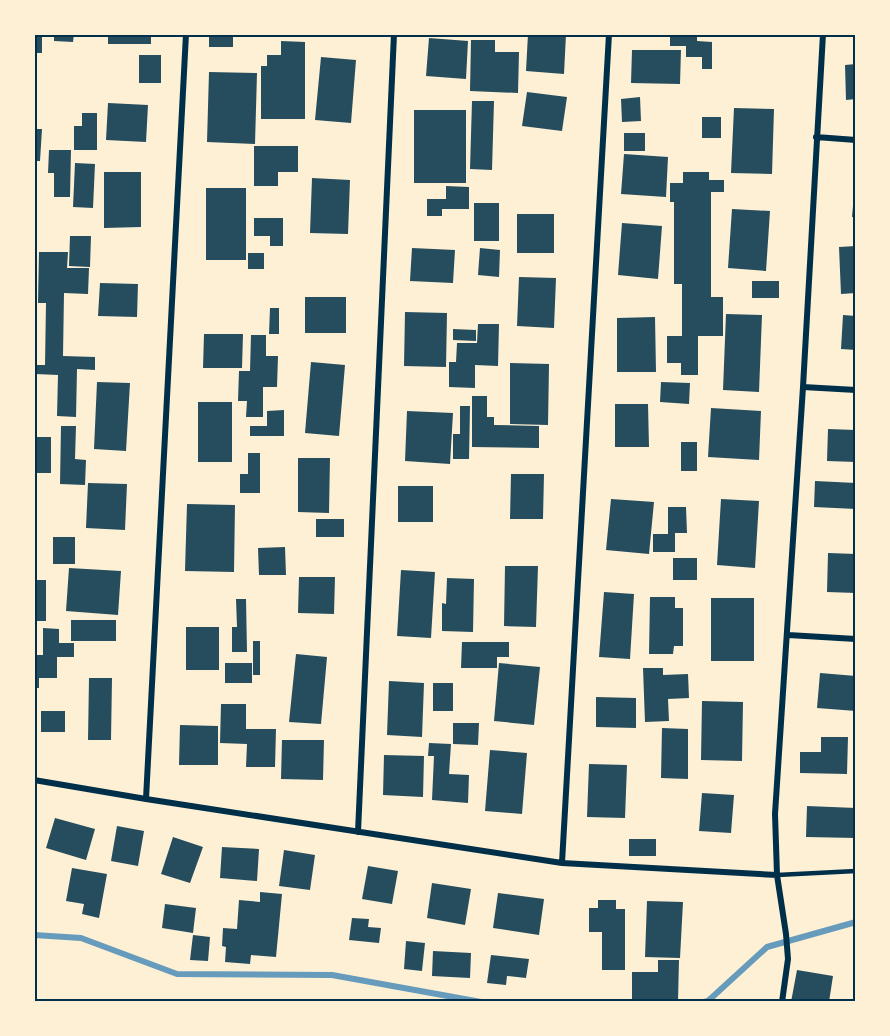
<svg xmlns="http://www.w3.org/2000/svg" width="890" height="1036" viewBox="0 0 890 1036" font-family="Barlow,sans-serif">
<rect width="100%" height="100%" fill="#fdf0d5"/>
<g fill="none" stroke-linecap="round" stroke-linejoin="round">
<path stroke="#669bbc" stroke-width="6" d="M34 935 81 938 177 974 332 975 481 1002
M704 1002 708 1001 767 947 856 922"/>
</g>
<path fill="#264d5e" d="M34 34H42V53H34Z
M54 34H74L73 42 54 41Z
M108 34H151V44H108Z
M209 34H233V47H209Z
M528 34H566L564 74 526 71Z
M670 34H697V41L712 42V69H702V57H686V46H670Z
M429 38 468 41 466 79 426 76Z
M471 40H495V52H519L518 93 470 91Z
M281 41 305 42V119H261V66H267V55H281Z
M632 50H681L680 84 631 83Z
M139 55H161V83H139Z
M321 57 356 60 351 123 315 120Z
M856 64V99L846 100 845 65Z
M209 72 257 73 255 144 207 142Z
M527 92 567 97 562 131 522 126Z
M640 97 641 121 622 122 621 99Z
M472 101H494L492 170 470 169Z
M108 103 148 105 146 142 106 140Z
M734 108 774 109 772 174 731 173Z
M414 110H466V183H414Z
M82 113H97V150H74V126H82Z
M702 117H721V138H702Z
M34 129H42L40 161H34Z
M624 133H645V151H624Z
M254 146H298V172H278V186H254Z
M49 150H71L70 197H54V173H48Z
M624 154 668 157 666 197 621 194Z
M75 163 95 164 93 208 73 207Z
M104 172H141V227L104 228Z
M683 172H709V180H724V192H711V297H723V336H698V375H681V363H667V336H682V284H674V202H670V183H683Z
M312 178 350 180 348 234 310 233Z
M446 186 469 187V209H442V216H427V199H446Z
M206 188H246V260H206Z
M854 195H856V217H852Z
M474 203H499V241H474Z
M732 209 770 211 766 271 728 268Z
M517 214H554V253H517Z
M254 218H283V246H270V236H254Z
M622 223 662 226 658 279 618 275Z
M70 236H91L90 267 69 266Z
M856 246V293L841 294 839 247Z
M412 248 455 250 453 283 410 281Z
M480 248 500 250 499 277 478 275Z
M39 252H68L67 268H89L88 294 64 293 63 356 95 357V370L77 369 76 417 57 416 58 375 35 374V365H45L46 303H38Z
M248 253H264V269H248Z
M519 277 556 278 554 328 517 326Z
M752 281H779V298H752Z
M100 283 138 284 137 317 98 316Z
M305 297H346V333H305Z
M270 308H279V334H269Z
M405 312 447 313 446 367 404 366Z
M726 314 762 315 759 392 723 390Z
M843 315 856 316V350L841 349Z
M655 317 656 372H617V318Z
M478 324H499L498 366 475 365V388L449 387V362H456L457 343H477Z
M453 329 476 330V341L453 340Z
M204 334H243L242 368H203Z
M251 335H266V356H278L277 387H263V417H246L247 401H238L239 371H250Z
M311 362 345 365 339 436 305 433Z
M510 363 549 364 548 425 510 424Z
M97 382 130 383 126 451 94 449Z
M661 382 690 383 689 404 660 402Z
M472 396H487V417H494V425L539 426V448L472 447Z
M198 402H232V462H198Z
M615 404H648L649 447H615Z
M460 406H470L469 459H453V434H460Z
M711 408 761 411 759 460 708 457Z
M284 410V436H250V426H267V411Z
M407 411 453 413 450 464 405 461Z
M61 426H76L75 459 86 460 85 485 60 484Z
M828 429 856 430V462L827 461Z
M35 437H51V473H35Z
M681 442H697V471H681Z
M248 453H260V493H240V474H248Z
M298 458H330L329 513 298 512Z
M511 474H544L543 519H510Z
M815 481 856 483V509L814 507Z
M88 483 127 484 125 530 86 528Z
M398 486H433V522H398Z
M611 499 654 502 649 554 606 550Z
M721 499 759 501 755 568 717 565Z
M187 504 235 505 234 572 185 571Z
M668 507H686L687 533H675V552H653V534H668Z
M316 519H344V537H316Z
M53 537H75V564H53Z
M285 547 286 575H259L258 548Z
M828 553 856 554V593L827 592Z
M673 558H697V580H673Z
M505 566H538L536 627 504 626Z
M69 568 121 571 118 615 66 611Z
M401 570 435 572 431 638 397 636Z
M299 577H335L334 614 298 613Z
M447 578 474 579 473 632 442 631V603L446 604Z
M34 580H46V621H34Z
M604 592 634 594 630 659 599 657Z
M650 597H675V608H683V646H674L673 654H649Z
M711 598H754V661H711Z
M236 599H246L247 652H232V627H237Z
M71 620H116V641H71Z
M186 627H219V670H186Z
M43 628 59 629V643H74V657H57V678H39V688H34V655H43Z
M253 641H260V675H253Z
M462 642H509V657H497V668H461Z
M296 654 327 657 321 724 289 722Z
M225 663H252V683H225Z
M499 663 540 667 534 725 494 721Z
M643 668H663V675L688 674 689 698 668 699 669 721 645 722Z
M820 673 856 676V711L817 708Z
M89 678H112L111 740H88Z
M389 681 424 683 422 737 387 735Z
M433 683H453V711H433Z
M596 697 636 698V728L596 727Z
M702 701 743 702 742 761 701 760Z
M221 704H246V729H276L275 767H246L247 744 220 743Z
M41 711H65V732H41Z
M453 723H479L478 745 453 744Z
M180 725 218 726V765H179Z
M662 728 688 729V779L661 778Z
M821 737H848L847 774 800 773V752H821Z
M282 740H324L323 780 281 779Z
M429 743 451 744 449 774 469 775 468 803 432 800 434 756H428Z
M490 750 527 753 522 814 485 811Z
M384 755 424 756 423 797 383 795Z
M589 764 627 765 625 818 587 817Z
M702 793 734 795 731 833 699 831Z
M807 806 856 808V838L806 837Z
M55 818 95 829 86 860 46 848Z
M117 826 144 831 138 866 111 861Z
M173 837 203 847 190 883 161 874Z
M629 839H656V856H629Z
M222 847 259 849 257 881 220 878Z
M284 850 315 855 310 890 279 886Z
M368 866 398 871 392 904 362 899Z
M72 868 107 874 99 918 82 914 84 904 66 901Z
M432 883 471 889 465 925 427 918Z
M260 892 282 894 276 957 251 955 250 964 225 962 226 947 222 946 223 928 237 929 239 900 260 902Z
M498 893 544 899 539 935 493 928Z
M598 900H616V909H625V970H602V932H589V908H598Z
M647 901 683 902 680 958 645 957Z
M165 904 196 908 193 933 162 928Z
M352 918 369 919 368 927 381 928 379 943 349 940Z
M193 935 210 937 208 961 190 960Z
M406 941 425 943 422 971 404 969Z
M433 951 471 953 470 978 432 976Z
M491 955 529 959 526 978 507 976 506 985 487 983Z
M658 960H679L678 1001H632V972H658Z
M797 970 833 976 829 1002H791Z"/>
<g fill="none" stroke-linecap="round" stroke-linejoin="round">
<path stroke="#003049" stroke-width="4.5" d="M777 875 856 871"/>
<path stroke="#003049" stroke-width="6" d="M816 137 856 140
M803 387 856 390
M788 635 856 639
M34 780 146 799 562 863 777 875
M146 799 186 34
M358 832 394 34
M562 863 609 34
M782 1002 788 959 786 934 777 875 775 814 803 387 823 34"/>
</g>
<rect width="890" height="1036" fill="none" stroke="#fdf0d5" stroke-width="72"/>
<rect x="36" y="36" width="818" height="964" fill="none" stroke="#003049" stroke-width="2"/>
</svg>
